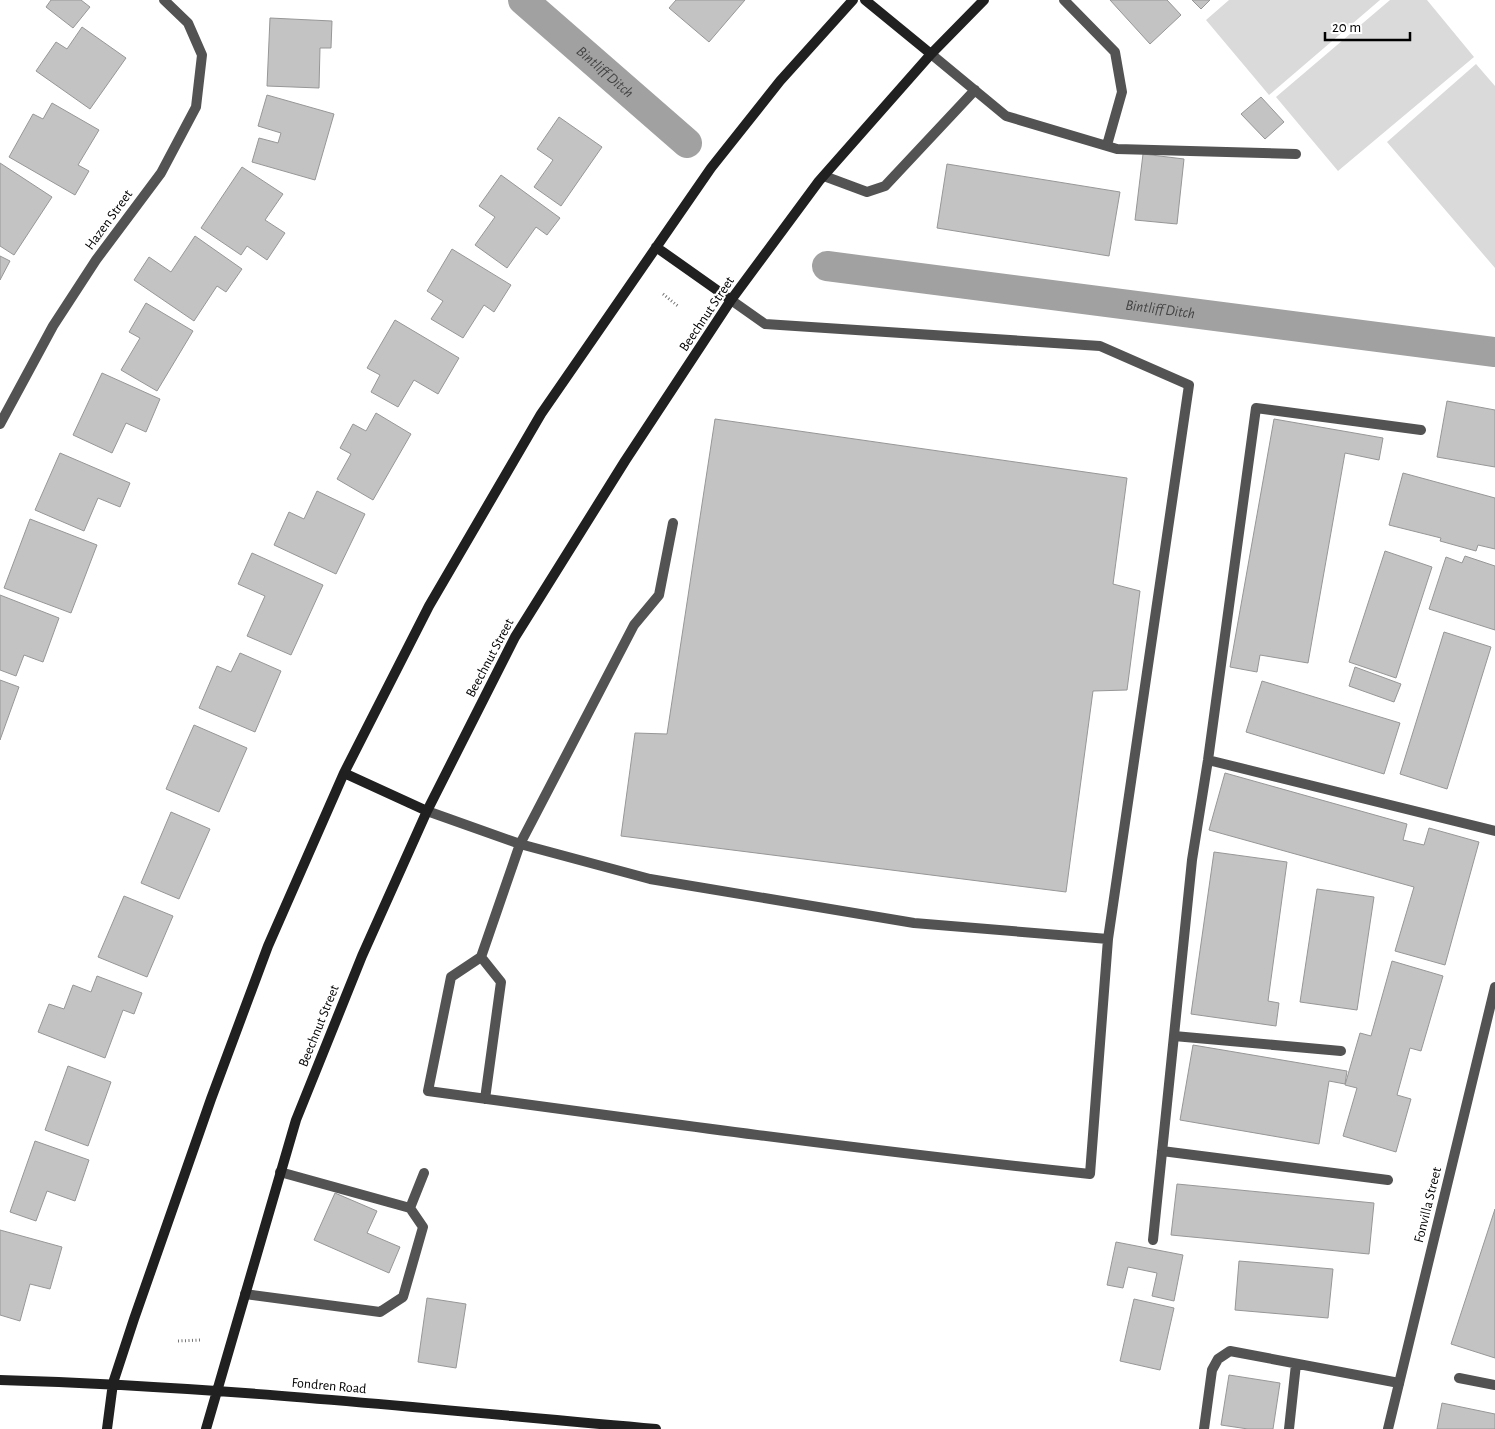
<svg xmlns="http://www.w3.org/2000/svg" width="1495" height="1429" viewBox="0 0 1495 1429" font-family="'Alegreya Sans',sans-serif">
<rect width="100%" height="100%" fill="#fff"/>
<path fill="#dadada" d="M1229 0H1380L1269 95 1206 20Z
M1390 0H1427L1474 57 1338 171 1276 97Z
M1476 64 1495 86V268L1387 142Z"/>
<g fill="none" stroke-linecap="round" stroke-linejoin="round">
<g stroke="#a1a1a1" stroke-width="30">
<path id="s1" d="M523 0 687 143"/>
<path id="s2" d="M827 266 1495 352"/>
</g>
</g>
<path fill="#c3c3c3" stroke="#979797" d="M51 0H81L90 7 73 28 46 7Z
M676 0H745L709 42 669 8Z
M1110 0H1167L1181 15 1150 44Z
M1192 0H1210L1201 9Z
M270 18 332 21 331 48H320L319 88 267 86Z
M82 27 126 58 90 109 36 71 56 42 67 49Z
M267 95 334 114 315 180 252 162 259 138 278 143 281 133 258 126Z
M1261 97 1284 122 1265 139 1241 114Z
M52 103 99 130 78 165 89 171 75 195 9 157 33 114 43 119Z
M559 117 602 147 561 206 534 187 553 160 537 149Z
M1143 154 1184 159 1177 224 1135 220Z
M0 163 52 197 14 255 0 246Z
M947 164 1120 192 1109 256 937 228Z
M242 167 283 194 265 220 285 233 267 260 247 246 241 255 201 228Z
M501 175 560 218 547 235 536 227 507 268 475 245 495 217 479 206Z
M195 236 242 269 226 292 217 286 194 321 134 280 149 257 171 272Z
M452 249 511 285 494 312 484 305 463 338 431 319 443 301 427 291Z
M0 256 10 261 0 280Z
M146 303 193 331 157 391 121 370 140 338 129 332Z
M395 320 459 358 438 394 414 380 398 407 371 392 380 375 367 368Z
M102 373 160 399 146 432 126 423 112 453 73 435Z
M1447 401 1495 410V467L1437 457Z
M376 413 411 434 373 500 337 479 351 454 340 448 353 424 366 431Z
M715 419 1127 478 1113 584 1140 591 1127 690 1093 691 1066 892 621 836 635 733 667 734Z
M1274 419 1383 438 1379 460 1345 453 1308 663 1260 655 1257 672 1230 667Z
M60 453 130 483 120 507 98 498 84 531 35 510Z
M1403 473 1495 498V549L1478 545 1476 551 1440 541 1441 538 1389 525Z
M317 491 365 514 336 574 274 545 289 512 304 519Z
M30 519 97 545 71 613 4 588Z
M1385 551 1432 567 1396 678 1349 662Z
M252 553 323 585 291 655 247 636 265 596 238 584Z
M1465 556 1495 566V630L1429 609 1446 557 1462 563Z
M0 595 59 618 43 662 24 655 16 676 0 670Z
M1444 632 1491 647 1447 789 1400 774Z
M240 653 281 671 255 732 199 708 217 666 231 672Z
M1355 667 1401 684 1394 702 1349 686Z
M0 680 19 687 0 740Z
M1262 681 1400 723 1384 774 1246 732Z
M194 725 247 748 219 812 166 789Z
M1225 773 1407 824 1403 840 1424 845 1429 828 1479 842 1445 965 1395 951 1414 887 1209 830Z
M171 812 210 829 179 899 141 883Z
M1214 852 1287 862 1268 1001 1279 1003 1276 1026 1191 1014Z
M1317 889 1374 897 1357 1010 1300 1002Z
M124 896 173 916 147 977 98 957Z
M1392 961 1443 976 1421 1051 1410 1048 1397 1095 1411 1099 1396 1152 1343 1136 1357 1088 1345 1085 1360 1033 1371 1036Z
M97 976 142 993 134 1014 123 1010 105 1058 38 1032 49 1004 64 1009 73 985 91 992Z
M1193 1045 1347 1071 1345 1084 1329 1081 1319 1144 1180 1120Z
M68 1066 111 1082 88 1146 45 1130Z
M35 1141 89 1160 75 1201 47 1191 36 1221 10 1212Z
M1177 1184 1374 1203 1369 1254 1171 1235Z
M335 1193 377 1211 367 1233 400 1247 389 1273 314 1240Z
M1495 1209V1358L1451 1344Z
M0 1230 62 1247 50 1289 30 1284 20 1321 0 1315Z
M1116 1242 1183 1255 1174 1301 1152 1296 1157 1273 1128 1267 1123 1288 1107 1285Z
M1239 1261 1333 1269 1328 1318 1235 1310Z
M427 1298 466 1304 456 1368 418 1362Z
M1134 1299 1174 1308 1160 1370 1120 1361Z
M1229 1375 1280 1383 1273 1429H1248L1221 1425Z
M1442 1403 1495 1414V1429H1437Z"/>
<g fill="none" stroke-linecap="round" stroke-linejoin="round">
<path stroke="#757575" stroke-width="3" stroke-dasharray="1 2.5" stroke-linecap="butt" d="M663 294 679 307
M178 1341 201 1340"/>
<path stroke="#535353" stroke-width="10" d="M1064 0 1115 52 1122 92 1107 145
M931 54 1006 116 1117 149 1296 154
M824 176 867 192 885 186 975 90
M1208 760 1495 831
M427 811 520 844 650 879 914 923 1108 939
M481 957 520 844 634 625 659 595 673 523
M1174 1036 1341 1051
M485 1099 501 982 481 957 451 977 428 1091C648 1121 869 1151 1090 1174L1108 939 1189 385 1100 346 765 324 731 300
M1162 1151 1388 1180
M410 1208 424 1173
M1153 1240 1192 860 1208 760 1256 408 1421 430
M245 1294 380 1312 403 1297 423 1227 410 1208 280 1172
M1459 1378 1495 1385
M1204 1429 1212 1370 1218 1359 1230 1351 1399 1383
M1289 1429 1296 1364"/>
<path stroke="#535353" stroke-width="10" d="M0 424 53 326 96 260 161 173 196 107 202 55 188 23 164 0
M1388 1429 1495 987"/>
<path stroke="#202020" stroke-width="10" d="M865 0 931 54
M656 247 731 300
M344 773 427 811
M0 1380C219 1386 437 1410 656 1429
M107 1429 113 1383 134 1319 211 1099 268 946 344 773 429 606 541 414 711 168 780 81 853 0
M206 1429 296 1120 362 956 427 811 515 637 625 461 731 300 819 181 931 54 984 0"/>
</g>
<g text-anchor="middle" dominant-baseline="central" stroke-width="4" stroke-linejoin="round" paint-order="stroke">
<g font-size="14" fill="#000" stroke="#fff">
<text transform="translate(109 220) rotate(-54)">Hazen Street</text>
<text transform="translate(707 314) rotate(-56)">Beechnut Street</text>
<text transform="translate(490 658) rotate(-62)">Beechnut Street</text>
<text transform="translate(319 1026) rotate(-68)">Beechnut Street</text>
<text transform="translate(1428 1205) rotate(-76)">Fonvilla Street</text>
<text transform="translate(329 1386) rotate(5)">Fondren Road</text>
</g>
<g font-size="15" font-style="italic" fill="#424242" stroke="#fff">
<text stroke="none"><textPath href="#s1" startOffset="109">Bintliff Ditch</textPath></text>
<text stroke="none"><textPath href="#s2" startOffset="336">Bintliff Ditch</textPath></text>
</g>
</g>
<path d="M1325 32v8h85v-8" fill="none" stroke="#000000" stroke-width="2.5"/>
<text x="1332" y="32" font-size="15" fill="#000000" stroke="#ffffff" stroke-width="4" paint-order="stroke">20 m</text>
</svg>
